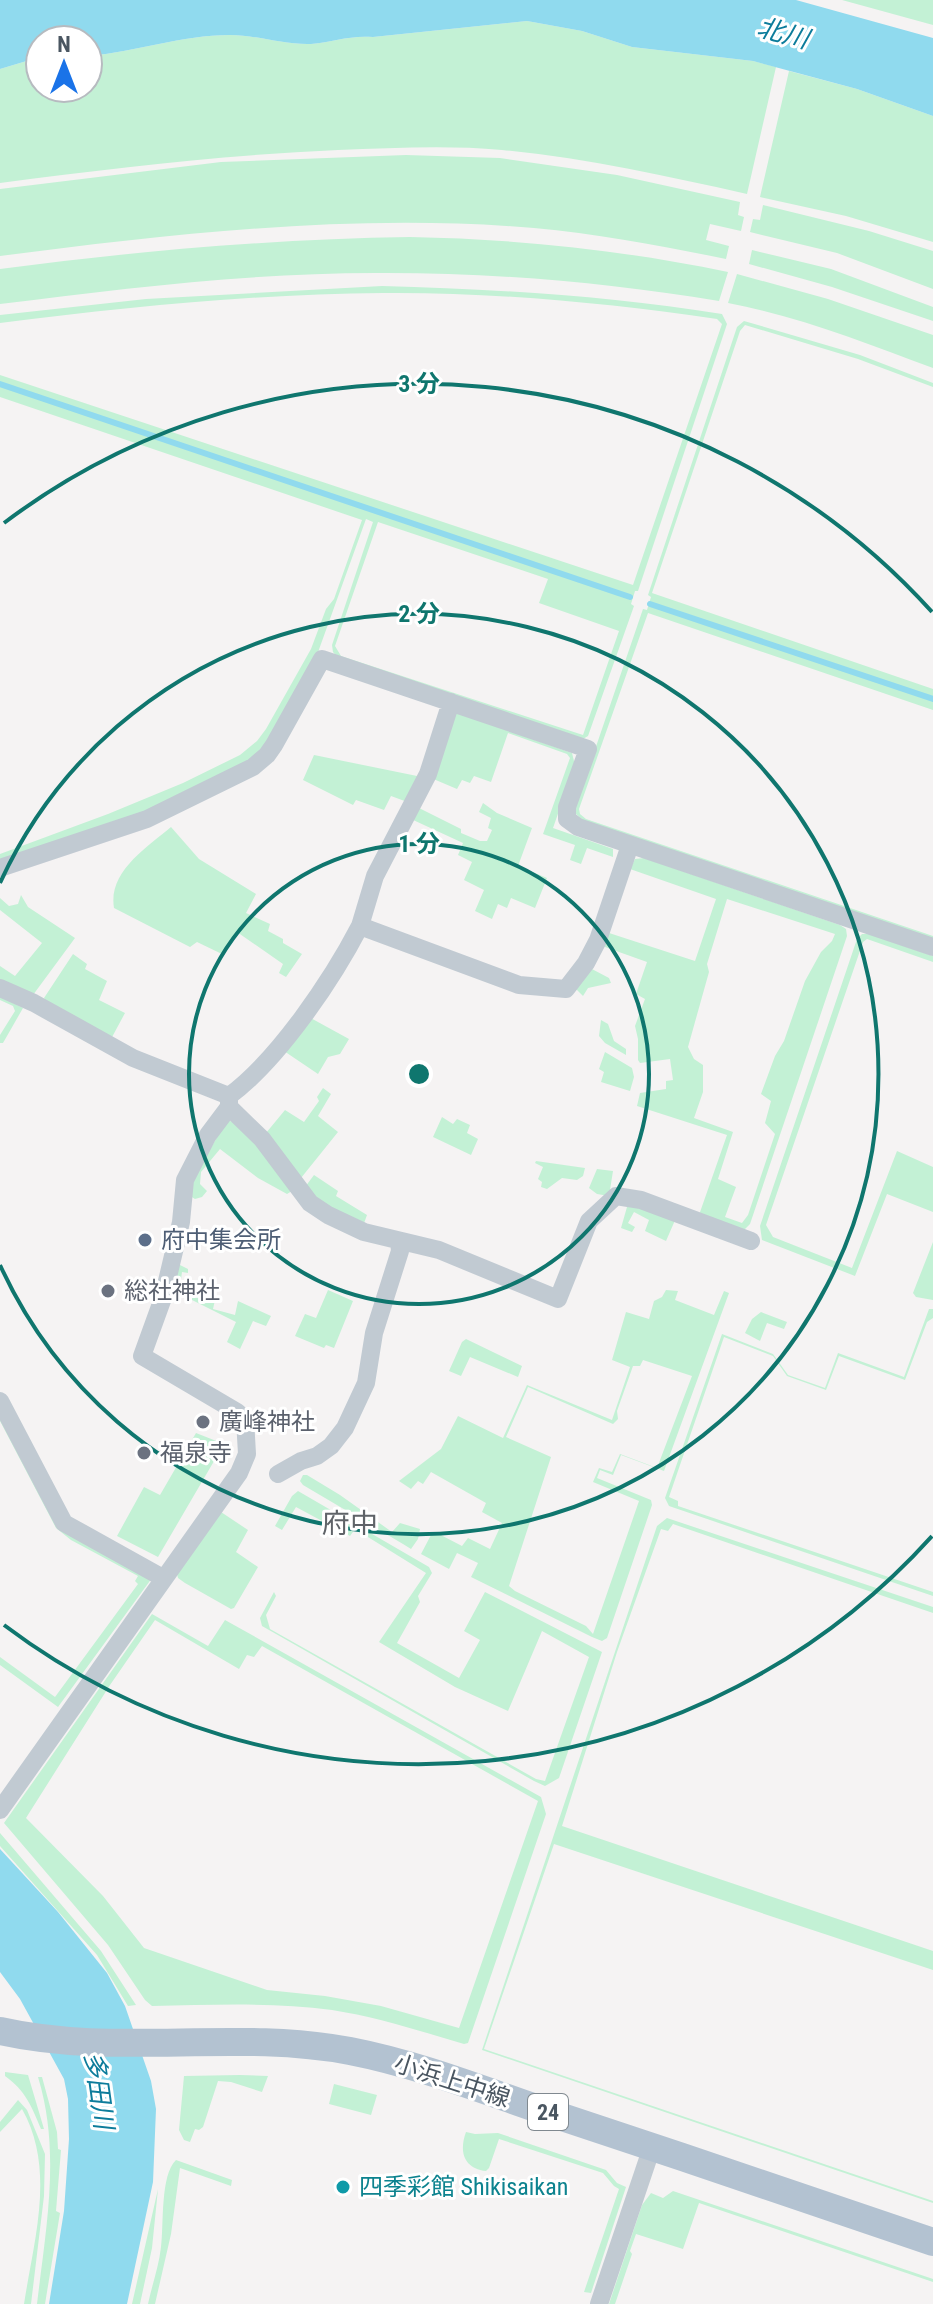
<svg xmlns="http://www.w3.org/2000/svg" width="933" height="2304" viewBox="0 0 933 2304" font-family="'Roboto Condensed','Noto Sans JP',sans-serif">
<rect width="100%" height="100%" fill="#f5f3f3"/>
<path fill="#c3f1d5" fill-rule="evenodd" d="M842 0H933V25Z
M527 21 582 31 632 47 753 61 776 67 747 194C666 176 586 158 502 150 448 145 393 148 338 150 225 155 113 168 0 183V69L40 57V88H88V56C136 52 182 35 230 35 257 35 284 45 311 44 333 42 350 35 373 37Z
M789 71 857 89 933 116V242L846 216 760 197Z
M406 155 500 158 617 175 740 202 738 215 744 217 741 231 710 224 706 240 729 246 726 259C663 246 599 234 534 228 357 213 176 233 0 256V189L221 162Z
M763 205 869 231 933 251V289L837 253 750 232 753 219 760 220Z
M410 237C518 239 622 250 728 272L719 301C609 283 498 273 387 273 258 272 127 288 0 304V269C136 251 273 239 410 237Z
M752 250 831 269 933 307V321L832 287 749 264Z
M737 274 828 299 933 335V368C866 343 798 316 728 303Z
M382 286C496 289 610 296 722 314L727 324 638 591H635L631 604 634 606 588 736 583 739 338 658 333 652 332 645 373 522 366 519 317 655 269 740 249 762 145 812 0 861V854L108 814 183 783 240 755 257 741 266 729 311 649 326 609 334 599 362 520 0 397V375L633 585 722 324 717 319C607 303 494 292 383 293 255 294 127 307 0 323V315L146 299ZM378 522 548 579 539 603 619 631 583 735 341 656 335 646Z
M744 321 860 355 933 383V387L858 359 745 325 740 331 652 593 933 689V710L648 613 579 809 580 814 586 819 933 936V940L585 822 576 814 575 808 643 609 647 610 651 597 648 595 737 327Z
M452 711 572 753 575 765 553 828 613 849V857L587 848 581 864 570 860 575 845 543 834 570 758 567 754 508 733 491 782 474 776 470 783 462 780 457 789 431 778Z
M314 755 422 777 410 803 391 796 384 810 356 800 353 805 303 780Z
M483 803 497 813 532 828 518 866 547 878 535 908 511 898 507 908 498 904 492 919 475 911 484 890 464 880 472 862 458 855 463 843 411 819 417 807 461 829V833L480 841H487L492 830 488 828 491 818 479 812Z
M171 827 199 859 256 894 246 913 270 924 268 931 283 939V943L302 954 286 977 279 973 283 964 237 932 224 955 197 942 190 947 114 908C108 872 146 848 171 827Z
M644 858 840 925 846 929 847 936 750 1224 744 1230 699 1215 727 1135 637 1106 640 1093 666 1089V1081L673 1080 670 1059 640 1063 638 1060V1039L635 1026 645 999 636 994 647 962 605 947 603 945 606 932 695 961 716 899 630 869 635 859ZM727 899 835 934 832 941 821 952 805 981 784 1041 775 1056 761 1094 771 1101 765 1123 775 1134 748 1215 742 1223 725 1217 736 1187 718 1179 733 1132 694 1118 703 1092V1065L694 1059 688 1047 709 972 707 964Z
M21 895 28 907 75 938 33 995 0 981V966L15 976 42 943 0 910V898L9 906 18 904Z
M862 934H869L933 956V962L867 939 863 942 766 1225 773 1237 852 1268 897 1151 933 1167V1212L887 1194 855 1276 762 1240 760 1226 857 939Z
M73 954 87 964 85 969 107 981 99 1000 125 1013 111 1039 47 1003 44 998Z
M590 968 609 978 611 983 588 988 583 996 575 988Z
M0 996 23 1008 3 1043H0V1035L15 1011 13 1006 0 1000Z
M307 1016 349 1039 340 1054 328 1057 318 1074 281 1049Z
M601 1020 608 1024 614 1041 626 1049V1055L605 1043 599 1036Z
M605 1052 632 1068 634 1077 630 1091 601 1082 604 1072 599 1069Z
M323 1088 331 1094 318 1116 338 1132 301 1178 266 1133 285 1110 304 1122 319 1101 317 1097Z
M442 1117 453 1124 457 1119 470 1125 467 1133 478 1139 471 1155 433 1137Z
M227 1120C253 1126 277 1170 292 1191L287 1194 258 1178 220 1149 201 1172 200 1184 207 1191 202 1197 195 1199 190 1196 191 1182Z
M536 1161 585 1168 583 1176 577 1180 562 1178 547 1189 541 1187 542 1182 538 1179 543 1167 535 1163Z
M597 1169 613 1171 609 1196 597 1194 589 1188Z
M314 1175 338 1191 336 1196 367 1215 363 1226 332 1211 305 1187Z
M632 1204 676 1218 666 1241 645 1231 649 1220 634 1212 628 1223 635 1227 632 1232 621 1228 627 1207Z
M933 1242V1300L916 1297 913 1293Z
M178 1264 188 1269V1273L182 1272 180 1287 205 1300 208 1297 215 1300 213 1309 235 1315 238 1301 271 1316 266 1326 253 1321 240 1349 227 1342 236 1322 172 1290Z
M328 1290 353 1301 334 1348 326 1345 324 1348 295 1336 305 1314 316 1318Z
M666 1290 678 1291 675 1300 714 1315 724 1291 729 1293 664 1471 621 1455 613 1475 600 1470 597 1478 651 1500 652 1505 607 1638 602 1641 592 1637 471 1577 478 1563 457 1553 449 1569 421 1554 431 1535 435 1532 462 1546 468 1538 490 1549 502 1523 482 1512 486 1503 431 1472 423 1484 418 1481 411 1489 399 1481 441 1449 458 1416 503 1438 527 1385 612 1420 630 1367 612 1360 626 1312 649 1319 654 1301 662 1297ZM643 1360 692 1376 657 1468 620 1454 612 1472 599 1468 593 1482 639 1501 593 1634 586 1626 515 1591 509 1586 551 1457 506 1437 528 1387 613 1424 618 1419 617 1411 633 1366H640Z
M929 1309H933V1318L927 1322 905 1380 839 1356 826 1390 787 1376 773 1356 724 1337 669 1497 678 1501V1506L933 1592V1596L669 1506 665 1498 722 1334 773 1354 788 1375 825 1388 838 1353 904 1377Z
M761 1312 787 1322 784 1329 767 1323 760 1341 745 1333 752 1319Z
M466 1339 522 1366 518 1377 470 1357 461 1376 449 1371 462 1342Z
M0 1411 53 1516 152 1578 58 1707 0 1665V1657L55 1697 138 1584 135 1581 138 1576 71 1540 56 1528 0 1421Z
M196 1433 224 1444 158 1557 117 1536 144 1487 160 1495Z
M303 1475H307L340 1495 392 1532 400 1523 420 1529 418 1539 411 1549 403 1544 303 1485 300 1481Z
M298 1491 429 1567 432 1573 418 1596 420 1602 397 1643 459 1678 480 1640 464 1631 485 1592 602 1652 559 1778 545 1786 534 1781 262 1626 260 1618 274 1592 276 1596 266 1615 270 1629 536 1779 545 1781 589 1657 542 1631 508 1711 455 1687 379 1642 426 1573 355 1529 350 1536 296 1507 282 1530 275 1526 292 1496Z
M221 1512 248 1530 236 1552 258 1567 234 1608 231 1609 185 1583 178 1578 177 1574Z
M667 1518 933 1607V1613L673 1524 668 1531 661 1529 617 1652 562 1826 933 1951V1970L554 1844 484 2049 933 2201V2203L482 2050 657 1526Z
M152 1614 208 1646 225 1620 541 1797 546 1814 468 2043 464 2044C420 2031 377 2017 332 2010 272 2002 212 2005 152 2006L145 2000 108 1945 4 1823ZM155 1620 239 1669 247 1655 254 1657 262 1646 538 1801 459 2028 381 2006 325 1996 267 1990 144 1948 103 1896 26 1818 110 1685Z
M0 1833 101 1951 136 2005 128 2006 97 1955 0 1846Z
M5 2072 28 2075 44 2129H41C32 2107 25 2090 5 2076Z
M240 2075 268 2076 262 2092 231 2082 218 2081 203 2127 199 2130 195 2129 190 2142 184 2140 179 2130 184 2076Z
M38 2077H42L57 2132 58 2149 61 2150 56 2211 60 2213 45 2304H37C46 2227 61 2152 38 2077Z
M334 2084 377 2095 371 2115 329 2104Z
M18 2100 27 2110 45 2154 44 2196 31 2304H24C34 2239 56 2169 22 2109L0 2132V2122Z
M466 2132 475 2134 498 2133 606 2170 617 2183 626 2187 591 2293 584 2292 619 2189 614 2186 603 2173 499 2139 489 2168 486 2171C463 2168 459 2151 466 2132Z
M176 2160 232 2180 231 2186 180 2168 171 2234 155 2304H148C152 2285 159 2266 161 2247 164 2225 160 2175 176 2160Z
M158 2189 152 2248 140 2304H132Z
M673 2191 933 2279V2282L699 2203 683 2249 636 2234 630 2251 632 2254 615 2304H609L642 2205 651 2193 663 2198Z"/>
<path fill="#90daee" d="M0 0H796L933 38V116L857 89 753 61 632 47 582 31 527 21 373 37C350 35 333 42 311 44 284 45 257 35 230 35 182 35 136 52 88 56V40H40V57L0 69Z
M0 1849 58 1912 107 1973 125 2006 151 2081 156 2109 153 2182 127 2304H49L64 2211 69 2139 68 2099 64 2079 20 1999 0 1972Z"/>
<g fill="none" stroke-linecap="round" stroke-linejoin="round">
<path stroke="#90daee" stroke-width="6" d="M0 384 630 597
M650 604 933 699"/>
<path stroke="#c1cad2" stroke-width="18" d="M0 868 147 819 253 767 267 755 274 745 322 659 588 749 567 807V819L578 827 933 947
M360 926 375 876 428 774 451 702
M0 988 34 1003 133 1058 229 1096
M229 1096C278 1060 332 980 360 926L519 985 566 989 586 963 598 940 630 845
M229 1107 262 1139 310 1203 328 1215 364 1232 439 1250 558 1299 589 1221 616 1196 641 1200 751 1241
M0 1401 64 1523 163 1578
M278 1474 301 1461 317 1456 331 1446 345 1428 366 1383 374 1333 400 1251 399 1241
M0 1810 239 1473 247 1454 245 1419 237 1412 142 1356 163 1298 181 1222 185 1180 208 1135 229 1107V1096
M599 2304 652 2147"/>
<path stroke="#b3c2d1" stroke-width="28" d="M0 2031C114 2057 233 2029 350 2051 422 2065 490 2093 559 2116 684 2157 808 2200 933 2242"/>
</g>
<g fill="none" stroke="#0f766e" stroke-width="4">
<circle cx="419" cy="1074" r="230"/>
<path d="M0 883A460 460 0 1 1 0 1265"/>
<path d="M932 1536A690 690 0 0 1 4 1625M4 523A690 690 0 0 1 932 612"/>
</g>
<circle fill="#5c6f8a" stroke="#fff" stroke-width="3" cx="145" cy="1240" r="8"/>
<g fill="#6b7280" stroke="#fff" stroke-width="3">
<circle cx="108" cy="1291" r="8"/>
<circle cx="203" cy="1422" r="8"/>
<circle cx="144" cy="1453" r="8"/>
</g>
<circle fill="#0f9aa8" stroke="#fff" stroke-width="3" cx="343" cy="2187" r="8"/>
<g text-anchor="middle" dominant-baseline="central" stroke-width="6" stroke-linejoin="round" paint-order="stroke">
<rect fill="#fff" stroke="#808990" stroke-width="2" x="528" y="2094" width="40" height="36" rx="6"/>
<g font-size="22" font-weight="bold" fill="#4a5661">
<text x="548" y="2112">24</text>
</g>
<g font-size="24" fill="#4e5e75" stroke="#fff" text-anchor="start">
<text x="161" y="1240">府中集会所</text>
</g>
<g font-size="24" fill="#5b616d" stroke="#fff" text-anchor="start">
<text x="124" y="1291">総社神社</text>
<text x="219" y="1422">廣峰神社</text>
<text x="160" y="1453">福泉寺</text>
</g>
<g font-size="24" fill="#4a5661" stroke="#fff">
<text transform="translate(452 2081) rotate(18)">小浜上中線</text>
</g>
<g font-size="24" fill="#0d838f" stroke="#fff" text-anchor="start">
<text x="359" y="2187">四季彩館 Shikisaikan</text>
</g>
<g font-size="26" font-style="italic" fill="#0c7c9b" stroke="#fff">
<text transform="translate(783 33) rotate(15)">北川</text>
<text transform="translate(99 2090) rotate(82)">多田川</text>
</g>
<g font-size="28" fill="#5f6368" stroke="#fff">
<text x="350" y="1523">府中</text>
</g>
</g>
<circle cx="419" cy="1074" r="12" fill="#0f766e" stroke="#fff" stroke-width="4"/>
<g font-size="24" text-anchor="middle" font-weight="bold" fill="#0f766e" stroke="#fff" stroke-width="6" stroke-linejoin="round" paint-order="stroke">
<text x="419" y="392">3 分</text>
<text x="419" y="622">2 分</text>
<text x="419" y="852">1 分</text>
</g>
<g transform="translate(64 64)"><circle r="38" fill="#ffffff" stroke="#b7bbc0" stroke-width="2"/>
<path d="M0-6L14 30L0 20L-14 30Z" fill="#1a73e8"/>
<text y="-12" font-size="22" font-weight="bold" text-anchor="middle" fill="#4a5661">N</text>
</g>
</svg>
